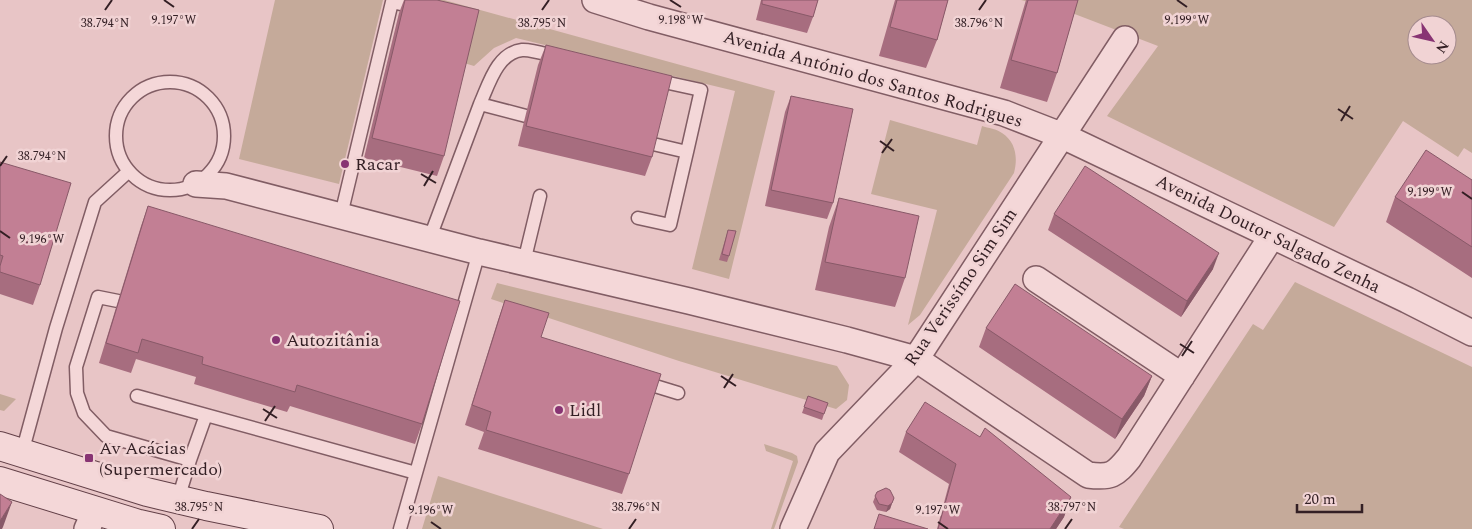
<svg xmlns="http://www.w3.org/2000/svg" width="1472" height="529" viewBox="0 0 1472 529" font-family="Spectral,serif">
<rect width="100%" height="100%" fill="#e8c5c6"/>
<path fill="#c5aa9a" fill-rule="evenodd" d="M275 0H383L339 184 239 159Z
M421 0H444L775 91 729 279 692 269 735 91 516 38 494 48 474 66 464 63Z
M1021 0H1472V153L1464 148 1458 157 1403 121 1334 227 1107 116 1158 46 1072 13ZM1417 25H1447V55H1417Z
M890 120 977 145 982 126C988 128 997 129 1002 133 1016 142 1018 158 1014 173L920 315 908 325 937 210 871 194Z
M1295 282 1472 367V529H1124L1119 527 1253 324 1263 330Z
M497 283 837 366 849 385 847 400 836 409 679 361 491 299Z
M0 394 16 399 4 411 0 410Z
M764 444 792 453 797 456 798 462 774 529H771L793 461 766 451Z
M438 476 603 529H422Z"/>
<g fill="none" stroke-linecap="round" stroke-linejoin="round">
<g stroke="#815d64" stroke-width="15">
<path id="service" d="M655 80 701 90 687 152
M116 136a54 54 0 1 1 108 0a54 54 0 1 1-108 0Z
M480 104C489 84 497 53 522 50 531 49 548 55 557 57
M341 215 392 2 418 8
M638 218 670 225 687 152 653 144
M429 240 480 104 526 116
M524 262 540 196
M118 301 98 297 76 367 77 393 84 413 106 436 190 460 206 415
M642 382 678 393
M137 396 416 473
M22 453 56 328 95 202 129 171
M178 499 190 460
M400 529 479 252"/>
</g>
<g stroke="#815d64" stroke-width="28">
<path id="minor" d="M595 0 649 17 1004 113 1063 136 1407 300 1472 333
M196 184 226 186 479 252 689 301 847 340 916 359 1088 475C1111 478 1115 475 1129 458L1272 236
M1036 279 1182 376
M87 529 95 511
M793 529 827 452 916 359 1125 39"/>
</g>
<g stroke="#634048" stroke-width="30">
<path id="secondary" d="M0 446 147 492 206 506 319 529
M0 481 139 524 161 529"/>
</g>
<use href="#service" stroke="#f4d7d8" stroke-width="12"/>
<use href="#minor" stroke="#f4d7d8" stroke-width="25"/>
<use href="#secondary" stroke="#f4d7d8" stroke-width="28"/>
</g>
<path fill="#a76d7f" d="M404 0H437L444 156 437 176 364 158 399 13Z
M761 0H818L813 17 807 33 756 20Z
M895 0H948L937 40 926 68 879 56Z
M1026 0H1078L1057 73 1047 102 1000 88Z
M546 45 652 157 645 176 518 146 538 65Z
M791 96 833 203 827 219 765 206 785 112Z
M0 162 40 285 33 305 0 294Z
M1472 180V278L1386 222 1395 197Z
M839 198 905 278 895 307 815 290 829 227Z
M148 206 422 424 415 444 290 406 287 412 194 384 196 377 136 359 131 373 99 363 141 226Z
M1054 214 1213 269 1181 317 1048 230Z
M728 230 729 256 727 262 719 260Z
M505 300 541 337 629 474 622 494 478 449 484 432 465 425 498 320Z
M986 328 1152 376 1144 396 1115 439 979 347Z
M808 396 824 414 822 420 802 413Z
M906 432 1071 497 1064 517 1056 529H937L949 484 899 452Z
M877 492 894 498 890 509 886 512 877 510 873 502Z"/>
<path fill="#885968" d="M1219 253 1213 269 1181 317 1187 301Z
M1152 376 1144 396 1115 439 1122 419Z
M1071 497 1064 517 1056 529H1050Z
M12 502 3 527 2 529H0V521Z
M892 503 890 509 886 512 888 506Z"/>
<path fill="#c27f94" stroke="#885968" d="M405 0H437L479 10 444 156 372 138Z
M762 0H818L813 17 762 4Z
M897 0H948L937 40 890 27Z
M1028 0H1078L1057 73 1011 60Z
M546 45 672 76 652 157 526 126Z
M791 96 853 109 833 203 771 190Z
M1426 150 1472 180V247L1395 197Z
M0 162 71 183 40 285 0 272V266L3 256 0 255Z
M1085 166 1219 253 1187 301 1054 214Z
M839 198 919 216 905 278 825 262Z
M148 206 460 301 422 424 297 385 295 392 202 364 203 357 142 339 138 353 106 343Z
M728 230 736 231 729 256 722 254Z
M1015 284 1152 376 1122 419 986 328Z
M505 300 549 313 541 337 661 374 629 474 486 430 491 412 472 405Z
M808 396 828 403 824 414 804 407Z
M925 402 980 437 985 428 1071 497 1050 529H938L956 464 906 432Z
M886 488 890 490 894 498 892 503 888 506 879 504 875 496 877 492Z
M0 494 12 502 0 521Z
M879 514 928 529H874Z"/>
<path fill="none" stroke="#331f24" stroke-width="2" d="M164 0 174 7M670 0 681 7M1177 0 1187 7M105 10 112 0M542 10 549 0M979 10 986 0M1338 109 1353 119M1341 121 1350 106M880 141 894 151M882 153 892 139M0 166 7 156M421 174 436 183M424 186 433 171M1462 192 1472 199M0 231 10 238M1180 344 1194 353M1182 356 1192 341M721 376 736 386M724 388 733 374M263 409 277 418M265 421 275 406M431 522 441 529M938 522 948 529M192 529 199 519M629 529 636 519M1065 529 1072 519"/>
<g fill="#883473" stroke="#f1d3d4" stroke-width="2">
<circle cx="345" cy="164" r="5"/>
<circle cx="276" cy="340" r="5"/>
<circle cx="559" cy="410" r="5"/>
<rect x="84" y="453" width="10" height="10" rx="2.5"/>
</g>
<g text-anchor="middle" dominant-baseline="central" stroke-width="5" stroke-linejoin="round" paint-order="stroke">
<g font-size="18" fill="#331f24" stroke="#f1d3d4">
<text transform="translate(873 79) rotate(16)">Avenida António dos Santos Rodrigues</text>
<text transform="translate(1268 234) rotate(26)">Avenida Doutor Salgado Zenha</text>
<text transform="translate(961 287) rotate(-56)">Rua Verissímo Sim Sim</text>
</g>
<g font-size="18" fill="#331f24" stroke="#f1d3d4" text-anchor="start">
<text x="355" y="164">Racar</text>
<text x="286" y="340">Autozitânia</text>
<text x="569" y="410">Lidl</text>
<text x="99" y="448">Av Acácias<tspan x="99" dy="21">(Supermercado)</tspan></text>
</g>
</g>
<g font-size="12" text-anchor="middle" fill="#331f24" stroke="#f1d3d4" stroke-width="5" stroke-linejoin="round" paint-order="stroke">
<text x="174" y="24">9.197°W</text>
<text x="681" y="24">9.198°W</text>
<text x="1187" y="24">9.199°W</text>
<text x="105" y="27">38.794°N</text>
<text x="542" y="27">38.795°N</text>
<text x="979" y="27">38.796°N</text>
<text x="42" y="160">38.794°N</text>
<text x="1430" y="196">9.199°W</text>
<text x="42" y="243">9.196°W</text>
<text x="199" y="511">38.795°N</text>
<text x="636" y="511">38.796°N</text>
<text x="1072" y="511">38.797°N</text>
<text x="431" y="514">9.196°W</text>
<text x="938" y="514">9.197°W</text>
</g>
<g transform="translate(1432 40) rotate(124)"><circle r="24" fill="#f1d3d4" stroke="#a58b8e"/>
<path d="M0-4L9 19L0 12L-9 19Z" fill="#883473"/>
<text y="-8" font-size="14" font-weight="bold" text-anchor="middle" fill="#331f24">N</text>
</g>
<path d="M1297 504v8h65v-8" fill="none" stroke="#331f24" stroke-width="2.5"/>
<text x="1304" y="504" font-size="15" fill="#331f24" stroke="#f1d3d4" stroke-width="4" paint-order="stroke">20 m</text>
</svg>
